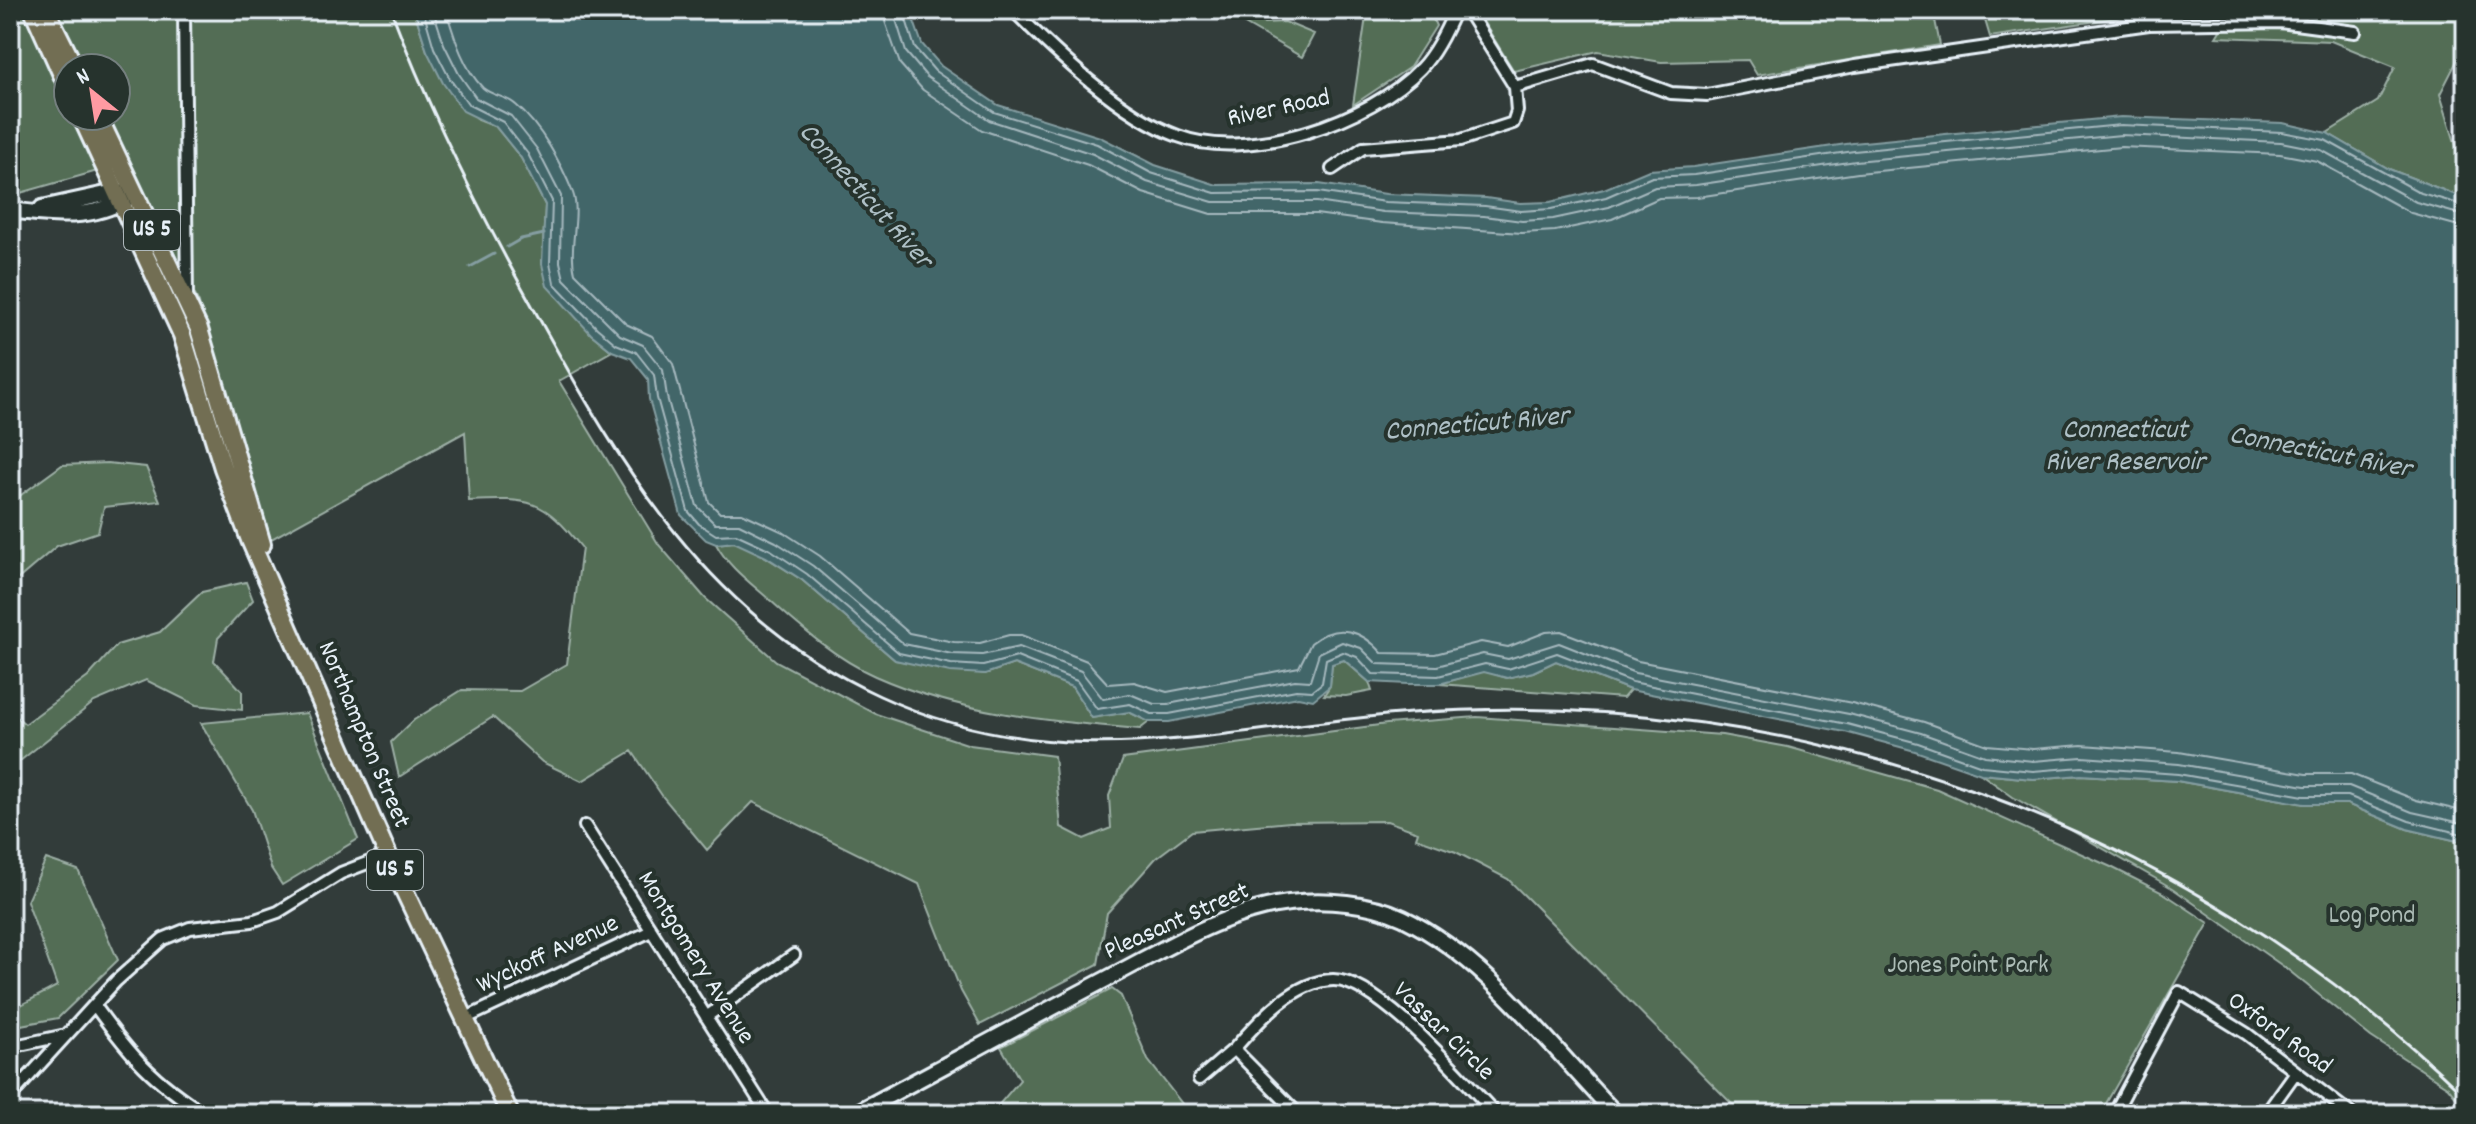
<svg xmlns="http://www.w3.org/2000/svg" width="2476" height="1124" viewBox="0 0 2476 1124" font-family="Dekko,sans-serif">
<rect width="100%" height="100%" fill="#323c3a"/>
<filter id="ink" filterUnits="userSpaceOnUse"><feTurbulence type="fractalNoise" baseFrequency=".0125" numOctaves="2"/><feDisplacementMap in="SourceGraphic" scale="16" xChannelSelector="R" yChannelSelector="G"/><feConvolveMatrix kernelMatrix="1 2 1 2 8 2 1 2 1" color-interpolation-filters="sRGB"/></filter>
<g filter="url(#ink)">
<path fill="#526d54" stroke="#9dafa6" stroke-width="2" fill-rule="evenodd" d="M10 10H414L427 51 478 120 496 127 521 158 545 205 542 264 591 334 612 351 559 381 659 545 705 598 776 661 876 714 970 745 1054 756 1061 827 1084 839 1111 828 1109 796 1123 759 1387 724 1477 717 1722 735 1788 747 1937 789 2111 867 2165 894 2209 923 2100 1114H1742L1508 879 1456 852 1416 838 1418 832 1387 821 1290 822 1192 831 1156 858 1107 913 1098 964 980 1025 961 991 919 884 753 802 707 850 663 797 632 751 582 781 542 762 493 717 399 777 391 742 414 720 462 690 520 691 567 664 582 548C543 498 530 498 469 501L465 432 246 553 199 303 129 162 10 196ZM68 68H116V116H68Z
M1233 10H1260L1256 13 1264 23 1285 22 1314 34 1302 57 1243 23Z
M1367 10H1429L1436 26 1410 67 1353 105Z
M1476 10H1933L1940 45 1757 75 1748 60 1661 62 1598 51 1514 71Z
M1982 10H2150L2149 13 1990 37Z
M2233 10H2466V43L2440 94 2462 165 2466 199 2389 169 2327 133 2378 101 2395 67 2331 41 2216 37Z
M107 463 146 467 160 501 104 507 98 532 57 546 10 586V503L62 465Z
M734 542 748 546 802 580 895 660 985 674 1014 664 1072 687 1092 718 1129 712 1149 722 1140 729C1051 722 958 713 875 676 837 659 802 629 771 601 751 583 729 568 716 544Z
M246 582 253 600 218 638 214 661 242 691V710L196 705 146 680 94 702 10 769V711L25 724 88 677 117 645 160 632 202 592Z
M1344 660 1369 682 1372 691 1346 696 1324 695 1330 686 1332 664Z
M1556 661 1630 690 1623 698 1439 684 1484 671 1507 678 1533 672Z
M307 713 358 839 282 885 271 868 252 810 201 723Z
M1981 774 2033 779 2081 775 2177 781 2304 804H2347L2407 829 2466 843V1109L2448 1087 2371 1037 2287 969 2172 888 2013 797Z
M46 859 78 870 118 960 58 1018 10 1027V990L21 1005 57 986 27 901Z
M1112 989 1121 996 1148 1060 1190 1114H991L1020 1080 1001 1047Z"/>
<path fill="#436669" stroke="#859ea2" stroke-width="2" d="M414 10H910L922 44 941 66 998 105 1100 137 1155 165 1217 185 1319 184 1386 194 1486 198 1520 203 1550 202 1604 189 1649 170 1693 167 1853 143 2121 117 2283 123 2327 133 2389 169 2466 199V843L2407 829 2347 804H2304L2177 781 2081 775 2033 779 1981 774 1915 751 1845 732 1630 690 1556 661 1533 672 1507 678 1484 672 1439 684H1408L1369 682 1344 660 1332 664 1330 686 1313 700 1298 697 1169 722H1149L1129 712 1092 718 1072 687 1014 664 985 674 950 672 895 660 802 580 766 557 734 542 716 544 706 540 681 515 649 399 648 379 631 358 612 351 591 334 547 286 542 264 545 205 521 158 496 127 463 111 443 83 427 51Z"/>
<g fill="none" stroke-linecap="round" stroke-linejoin="round">
<path stroke="#a6b9bf" stroke-width="2" d="M423 10 434 48 450 79 469 105 503 122 528 154 552 201 550 263 554 283 597 328 616 344 636 352 654 375 657 398 688 511 699 524 716 535 736 534 771 550 807 574 899 653 951 664 983 666 1017 657 1077 681 1097 709 1130 704 1151 714H1169L1296 690 1312 691 1322 683 1326 659 1343 652 1357 657 1373 674 1438 676 1485 664 1508 669 1557 653 1632 682 1847 724 1918 743 1982 766 2033 771 2082 767 2178 774 2304 796H2348L2409 821 2466 835
M433 10 444 44 459 74 476 98 511 116 537 149 561 196 560 262 564 279 620 335 643 345 663 370 667 397 697 506 715 524H739L776 542 813 566 904 644 952 654 982 655 1019 647 1081 671 1103 699 1130 694 1154 704H1168L1295 680 1310 681 1319 653 1342 642 1361 648 1377 664 1437 666 1483 654 1508 659 1559 643 1635 673 1849 714 1921 733 1985 756 2033 761 2082 757 2179 764 2305 786H2349L2412 812 2466 824
M446 10C454 36 463 68 483 88 492 96 507 96 516 105 541 126 561 163 573 193 581 215 568 247 575 273L626 324 652 336 673 364 709 502 720 513H742L783 532 820 556 909 633 954 642 980 643 1009 635H1021L1087 661 1108 684 1134 682 1167 692 1299 667 1311 643C1337 622 1362 630 1382 653L1435 654 1481 642 1508 647 1546 632 1561 631 1638 661 1852 703 1924 722 1987 745 2033 749 2082 745 2179 752 2306 774H2351L2416 800 2466 812
M881 10 900 64 923 90 982 130 1088 165 1143 193 1211 214H1316L1382 223 1522 233 1555 231 1612 219 1659 198 1697 197 1858 173 2121 147 2280 154 2317 161 2411 213 2466 228
M893 10 906 52 927 77 989 120 1093 154 1147 182 1213 202H1317L1383 212 1484 216 1522 221 1553 219 1609 207 1655 187 1696 185 1856 161 2121 135 2281 142 2321 150 2416 202 2466 216
M903 10 915 48 935 71 994 112 1097 144 1151 173 1215 193 1318 192 1385 202 1485 206 1521 211 1551 209 1606 197 1652 177 1694 175 1854 151 2121 125 2282 132 2325 140 2421 193 2466 206"/>
<path stroke="#859ea2" stroke-width="3" d="M507 247 521 239 544 234
M470 267 494 254"/>
<g stroke="#e8f1f8" stroke-width="16">
<path id="street" d="M184 10 187 297
M1013 10C1056 53 1120 115 1178 136 1248 163 1371 121 1421 68 1435 53 1447 29 1455 10
M1515 87 1593 64 1671 93 1707 95 1855 66 2149 24 2280 22 2355 32
M1332 169 1363 148 1461 140 1513 123 1517 111 1515 87 1467 10
M585 826 768 1114
M95 1006C132 1057 151 1079 205 1114
M706 1017 794 955
M464 1019 651 931
M10 1047 66 1035
M1199 1079 1234 1049
M10 1097 116 981 163 939 190 928 252 921 278 912 341 873 388 855
M1298 1114 1234 1049C1258 1022 1293 981 1333 980 1378 979 1464 1081 1496 1114
M2114 1114 2179 992 2247 1034 2351 1114
M2266 1114 2296 1072"/>
</g>
<g stroke="#e8f1f8" stroke-width="20">
<path id="secondary" d="M42 208 115 192 127 193
M10 210C51 215 91 221 128 198
M854 1114C941 1068 1028 1020 1116 974 1170 946 1228 910 1289 903 1324 899 1370 902 1403 918 1489 960 1550 1047 1616 1114"/>
</g>
<g stroke="#e8f1f8" stroke-width="22">
<path id="primary" d="M33 10 68 88
M46 10 75 68
M81 116 182 335 223 468 250 540 394 869 510 1114
M98 116 199 329 262 544"/>
</g>
<use href="#street" stroke="#26332d" stroke-width="10"/>
<use href="#secondary" stroke="#26332d" stroke-width="14"/>
<use href="#primary" stroke="#726e52" stroke-width="16"/>
<path stroke="#e8f1f8" stroke-width="3" d="M391 10C431 115 480 213 535 311 622 469 709 618 880 696 1063 781 1223 727 1411 713 1800 684 2187 826 2466 1097"/>
</g>
</g>
<g text-anchor="middle" dominant-baseline="central" stroke-width="8" stroke-linejoin="round" paint-order="stroke">
<g fill="#26332d" stroke="#aeb8bb" stroke-width="2">
<rect x="124" y="210" width="56" height="40" rx="6"/>
<rect x="367" y="850" width="56" height="40" rx="6"/>
</g>
<g font-size="24" font-weight="bold" fill="#e8f1f8">
<text x="152" y="230">US 5</text>
<text x="395" y="870">US 5</text>
</g>
<g font-size="26" fill="#e8f1f8" stroke="#26332d">
<text transform="translate(1279 109) rotate(-12)">River Road</text>
<text transform="translate(363 735) rotate(67)">Northampton Street</text>
<text transform="translate(1177 922) rotate(-24)">Pleasant Street</text>
<text transform="translate(548 955) rotate(-25)">Wyckoff Avenue</text>
<text transform="translate(695 958) rotate(58)">Montgomery Avenue</text>
<text transform="translate(1443 1032) rotate(44)">Vassar Circle</text>
<text transform="translate(2279 1034) rotate(36)">Oxford Road</text>
</g>
<g font-size="26" fill="#acbcb6" stroke="#26332d">
<text x="2372" y="916">Log Pond</text>
<text x="1968" y="966">Jones Point Park</text>
</g>
<g font-size="28" font-style="italic" fill="#aec0c6" stroke="#26332d">
<text transform="translate(864 197) rotate(48)">Connecticut River</text>
<text transform="translate(1477 426) rotate(-5)">Connecticut River</text>
<text x="2125" y="432">Connecticut<tspan x="2125" dy="32">River Reservoir</tspan></text>
<text transform="translate(2320 454) rotate(11)">Connecticut River</text>
</g>
</g>
<rect width="2476" height="1124" fill="none" stroke="#26332d" stroke-width="40"/>
<rect x="20" y="20" width="2436" height="1084" fill="none" stroke="#e8f1f8" stroke-width="3" filter="url(#ink)"/>
<g transform="translate(92 92) rotate(330)"><circle r="38" fill="#26332d" stroke="#747f7e" stroke-width="2"/>
<path d="M0-6L14 30L0 20L-14 30Z" fill="#ff9aa2"/>
<text y="-12" font-size="22" font-weight="bold" text-anchor="middle" fill="#e8f1f8">N</text>
</g>
</svg>
